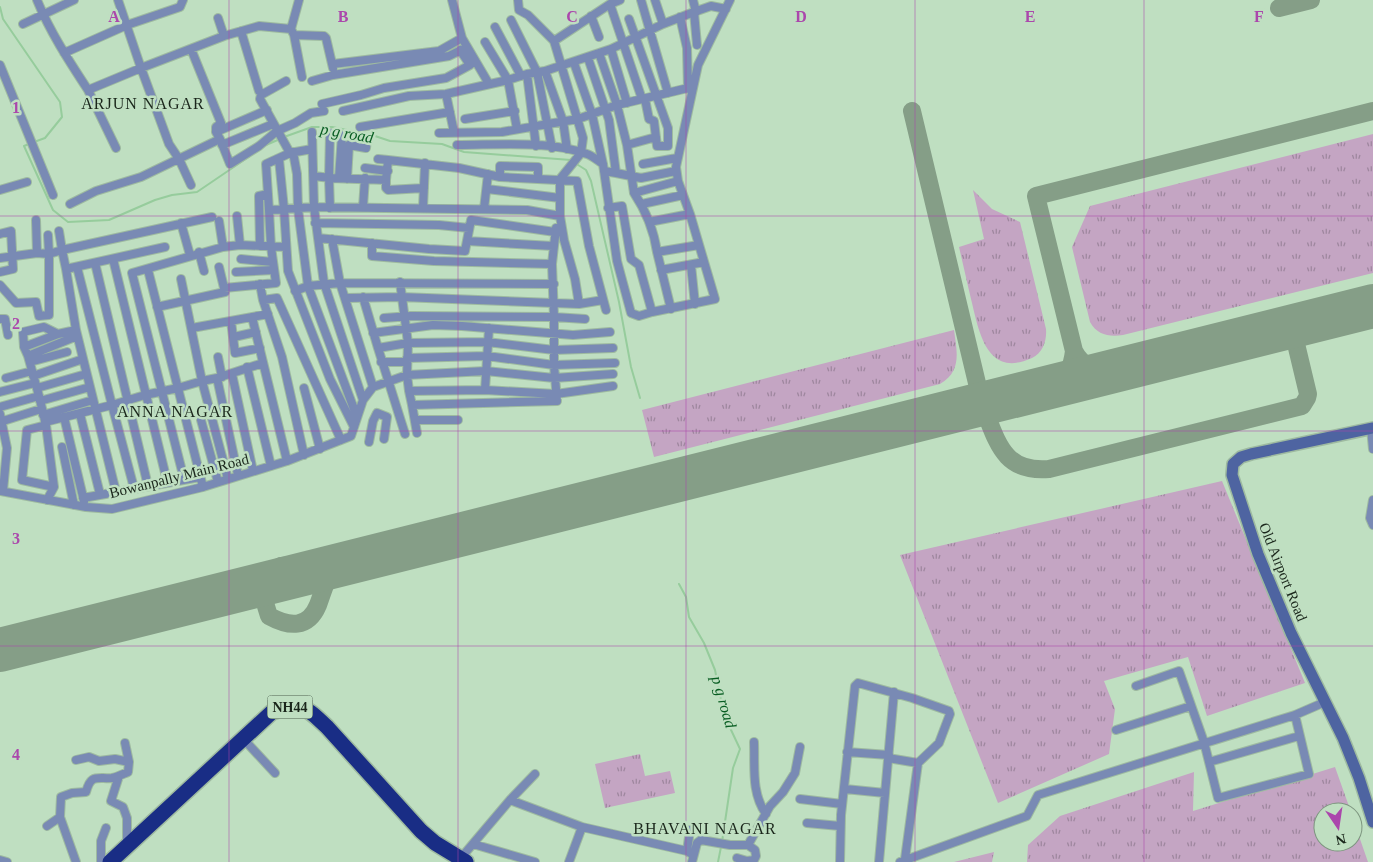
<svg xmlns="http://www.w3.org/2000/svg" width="1373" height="862" viewBox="0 0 1373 862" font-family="Georgia,serif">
<defs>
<pattern id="grass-tufts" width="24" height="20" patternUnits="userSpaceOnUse" patternTransform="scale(1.25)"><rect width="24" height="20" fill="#c4a5c3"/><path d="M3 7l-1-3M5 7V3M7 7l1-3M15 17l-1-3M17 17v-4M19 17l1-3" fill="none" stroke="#9e869e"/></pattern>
</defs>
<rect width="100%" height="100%" fill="#bfdfc1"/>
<path fill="url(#grass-tufts)" d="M1373 134V273L1123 335C1109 337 1097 335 1090 322L1072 247 1090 206Z
M973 190 992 209 1020 222 1046 329C1047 340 1043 353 1032 358 986 379 979 331 971 299 967 282 963 264 959 247L984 239Z
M954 330C957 352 962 371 940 384L654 457 642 410Z
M1222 481 1305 683 1207 716 1188 657 1104 681 1115 709 1109 754 998 803 900 555Z
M640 754 645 776 670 771 675 793 605 808 595 764Z
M1335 767 1351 812H1323V842H1353V819L1368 862H1027L1028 845 1060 816 1194 772 1193 811Z
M994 852 992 862H954Z"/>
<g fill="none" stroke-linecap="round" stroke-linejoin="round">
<path stroke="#96cc9c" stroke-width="2" d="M0 7 3 19 60 102 62 117 45 138 34 142
M284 137 312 127H332L372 135 390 141 442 144 464 152 571 160
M29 144 24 146 53 210 68 222 109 220 155 200 172 195 197 192 250 156
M266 145 280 139
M575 163 586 170 591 181 619 302 631 367 640 398
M679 584 686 597 689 617 704 643 715 670 724 715 740 749 733 768 722 842
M718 862 721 847"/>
<path stroke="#859e87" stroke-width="18" d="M1279 8 1311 0
M912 111 982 404C997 440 1002 473 1049 469L1302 406 1307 398 1308 394 1292 327
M1110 372C1094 372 1082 366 1074 351L1036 196 1373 111
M1053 386C1067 378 1072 368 1074 351
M345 563C338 569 331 574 326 583 323 590 321 597 318 605 308 629 289 627 269 616 262 593 255 579 281 566L355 561
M0 662 14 646"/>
<path stroke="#859e87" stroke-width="44" d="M0 650 1373 306"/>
<g stroke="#9ebaa0" stroke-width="10">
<path id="street" d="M37 0C50 32 69 61 88 90L141 68 169 144 179 159 191 185
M118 0 141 68 224 36 259 26 291 29
M299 0 291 29 294 35 302 77
M452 0 462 38 489 84
M518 0 519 10 528 15 554 41 583 138 581 153 560 179V216L564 240 575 279 579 304
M641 0 668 93
M655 0 663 24
M693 0 696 12
M610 4 642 99
M694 12 697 45
M591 16 599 37
M680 17 687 48 688 88
M218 18 224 36
M629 19 668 128V146H657L654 121 649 119 645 99
M511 20 537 72 552 148
M23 24 74 0
M495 27 521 76
M241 31 259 91
M294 35 324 36 326 38 333 68
M554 41 610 4 620 0
M485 42 508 80 517 129
M191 49 221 123 216 127V132L220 139 230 164 259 146 277 131 295 123 311 113 324 111
M611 49 627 103
M64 53 127 25 180 7 183 0
M599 53 617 105 627 145 634 193 678 181
M588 58 609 120 616 173 604 171
M574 63 592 114 603 164 617 261 631 313 639 316 652 312 715 299 690 214 678 181 676 167 698 65 730 0
M333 64 439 51 462 38
M0 65 53 195
M545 71 563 121 567 149
M527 74 536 146
M286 81 261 95 260 99 290 153
M312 81 333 75 449 56 467 47
M88 90 116 148
M446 94 454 132
M322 104 361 95 384 88 446 78 470 65 460 50
M343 111 409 96 446 94 508 80 527 74 545 71 611 49 663 24 694 12 711 6 726 9
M465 119 515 111
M360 127 450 112
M216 132 267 110
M312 132 314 207 527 210 560 216
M439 133 502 132 548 124 578 119 617 105 688 88 692 90
M222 145 273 124
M457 145C497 145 548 140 587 154 593 156 598 161 603 164
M627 145 656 137
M312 149 290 153 266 164 269 210 314 207 318 238 429 249 465 251 471 220 555 232
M293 152 297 174 298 209 308 286 357 417
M279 159 284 209 288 271 330 379 354 427
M378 159 388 160
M643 164 677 158
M365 168 388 171
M616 173 641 178 676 171
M314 176C338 180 362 178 386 180L388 160 459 168 500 177 577 181 589 246 606 310
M500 177V166L538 167V179
M339 178 342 135
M347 179 349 145 366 148 367 139
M386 180V188L388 190 424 188
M487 189 560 198
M0 190 27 182
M634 193C646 211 654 231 657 252
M70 204 96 191 141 177 220 139
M642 204 683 195
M363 207 365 178
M330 208 329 178 330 133
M423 208 425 163
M608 208 622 206 631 259 639 265 652 312
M484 209 488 174
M237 216 240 245
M36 220 37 253
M649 222 690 214
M181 223 190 255
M315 223 439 225 469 228
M556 228 552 264 554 317 585 319
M0 234 11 231 13 269 0 272
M318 238 324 283 363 400
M332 239 340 283 373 387
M467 241 553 246
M372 243V256L434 261 552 264
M260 246 259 196 268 194
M165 247 66 269 62 250 212 217
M223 247 240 245 286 247
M199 252 204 271
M0 258 37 253 49 254 62 250 59 231
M113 259 167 481
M241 259 273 262
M95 263 148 486
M691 265 695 304
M77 267 112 405 134 488
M148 270 203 487
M661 270 704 262
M236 272 274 270
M181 279 202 381 217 378 263 363
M400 282 408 343 407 375 409 391 485 390 556 394 613 386
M260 284 263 300 282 357 304 455
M0 285 16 303 36 302 39 316 49 315V254L48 235
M224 288 276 283 271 247 269 210
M295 291 308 286 340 283 554 284
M363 297 378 348
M346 298 401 297 579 304 603 300
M263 300 277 298 341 440
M157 307 225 292 219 267
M671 309 657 252 699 245
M252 317 287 461
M384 318 411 316 554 317V365L557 401 412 405 409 391
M0 319H5L8 335
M231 321 235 353 260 348
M192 328 268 314
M76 330 116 492
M373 333 433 325 462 326 573 335 610 332
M234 337 256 332
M24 347 23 332 44 327 58 334
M28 356 77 336
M218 357 222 377
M30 362 67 352
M381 362H407V358L487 356 554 365 615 363
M247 367 271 466
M232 374 253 471
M33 376 83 359
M6 378 32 371
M217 378 238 475
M304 388 320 449
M485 390 489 328
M0 392 35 383 37 388 86 374
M39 396 46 425 54 487 47 500
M39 397 40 401 90 387
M412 405 417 433
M0 407 39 396 28 356 24 347 58 334 76 330 66 269
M0 414 7 448 3 491
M80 414 100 494
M43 415 93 400
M64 417 84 501
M201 420 218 482
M415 420H458
M0 422 41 409
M1371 428 1373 449
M405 434 378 348 408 343 487 342 554 350 613 348
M369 442 373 421 377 413 387 417 384 439
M62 447 74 505
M184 479 132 273 223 247 219 221
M54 487 22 480 27 430 46 425 45 422 112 405 145 395 178 388 202 381 228 479
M0 491 86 507 112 509 203 487 287 461 351 436 363 400 373 387 407 375 486 371 554 378 613 374
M83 498 200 477
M1373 500 1370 518 1373 525
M1136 686 1179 671 1204 742 1218 798 1309 774 1295 715
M1116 730 1191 706
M754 742C755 767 751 793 766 814
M125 743 129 762
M249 745 275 773
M847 752 889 755
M888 758 918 763 905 859
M1209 762 1299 736
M119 776 111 801 123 807 127 818V846
M845 789 885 793
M800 799 842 804
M510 800 582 827 687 851 693 855
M60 817 61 797 72 793 86 792C91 774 96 779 112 778 117 777 123 774 128 772L129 762 115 759 99 761 89 757 76 760
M807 823 840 826
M47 826 60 817 76 862
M473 844 535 862
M748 845 770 806 783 792 795 773 800 747
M687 851 690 830
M460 859 510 800 535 774
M0 860 7 862
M101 862V841L106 828
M569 862 582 827
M692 862 697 843 701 840 730 845H748L755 850 756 856 754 860 747 861 737 858
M840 862 841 815 855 686 858 683 912 698 949 711 950 714 939 743 918 763
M879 862 894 692
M900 862 1027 816 1038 795 1295 715 1325 702"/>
</g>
<g stroke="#9ebaa0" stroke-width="14">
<path id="secondary" d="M1373 428 1251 454 1241 457 1233 464 1232 475 1258 554 1291 633 1343 738 1359 778 1373 822"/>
</g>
<g stroke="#9ebaa0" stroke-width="18">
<path id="highway" d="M110 862 272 712C302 703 304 705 327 727L421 831 435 843 466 862"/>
</g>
<use href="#street" stroke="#798ab4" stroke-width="8"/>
<use href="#secondary" stroke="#4e64a1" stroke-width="11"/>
<use href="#highway" stroke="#192d85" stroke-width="15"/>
</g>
<path fill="none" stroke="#ab47ac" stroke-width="1" stroke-opacity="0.55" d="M229 0V862M458 0V862M686 0V862M915 0V862M1144 0V862M0 216H1373M0 431H1373M0 646H1373"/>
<g text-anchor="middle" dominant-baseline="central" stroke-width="5" stroke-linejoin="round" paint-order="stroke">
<rect fill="#bfdfc1" stroke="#4c5e4d" stroke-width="1" x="267.5" y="695.5" width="45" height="23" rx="4"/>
<g font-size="14" font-weight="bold" fill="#1a261b">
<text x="290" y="707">NH44</text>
</g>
<g font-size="15" fill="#1a261b" stroke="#bfdfc1">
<text transform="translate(179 476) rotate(-14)">Bowanpally Main Road</text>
<text transform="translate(1283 572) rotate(68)">Old Airport Road</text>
</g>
<g font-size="16" letter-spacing="1" fill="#1a261b" stroke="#bfdfc1">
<text x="143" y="103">ARJUN NAGAR</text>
<text x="175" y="411">ANNA NAGAR</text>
<text x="705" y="828">BHAVANI NAGAR</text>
</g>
<g font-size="16" font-style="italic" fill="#085d22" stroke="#bfdfc1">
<text transform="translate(347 133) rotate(10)">p g road</text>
<text transform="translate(724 702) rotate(74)">p g road</text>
</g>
</g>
<g font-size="16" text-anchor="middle" font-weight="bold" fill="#ab47ac" stroke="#bfdfc1" stroke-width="5" stroke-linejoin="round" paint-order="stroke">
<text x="114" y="22">A</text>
<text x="343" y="22">B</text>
<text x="572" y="22">C</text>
<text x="801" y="22">D</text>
<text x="1030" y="22">E</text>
<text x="1259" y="22">F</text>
<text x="16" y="113">1</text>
<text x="16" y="329">2</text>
<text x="16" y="544">3</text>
<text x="16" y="760">4</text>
</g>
<g transform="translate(1338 827) rotate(167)"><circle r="24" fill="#bfdfc1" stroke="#7d957f"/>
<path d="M0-4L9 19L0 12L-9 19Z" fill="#ab47ac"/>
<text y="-8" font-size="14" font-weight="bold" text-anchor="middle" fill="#1a261b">N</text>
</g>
</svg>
